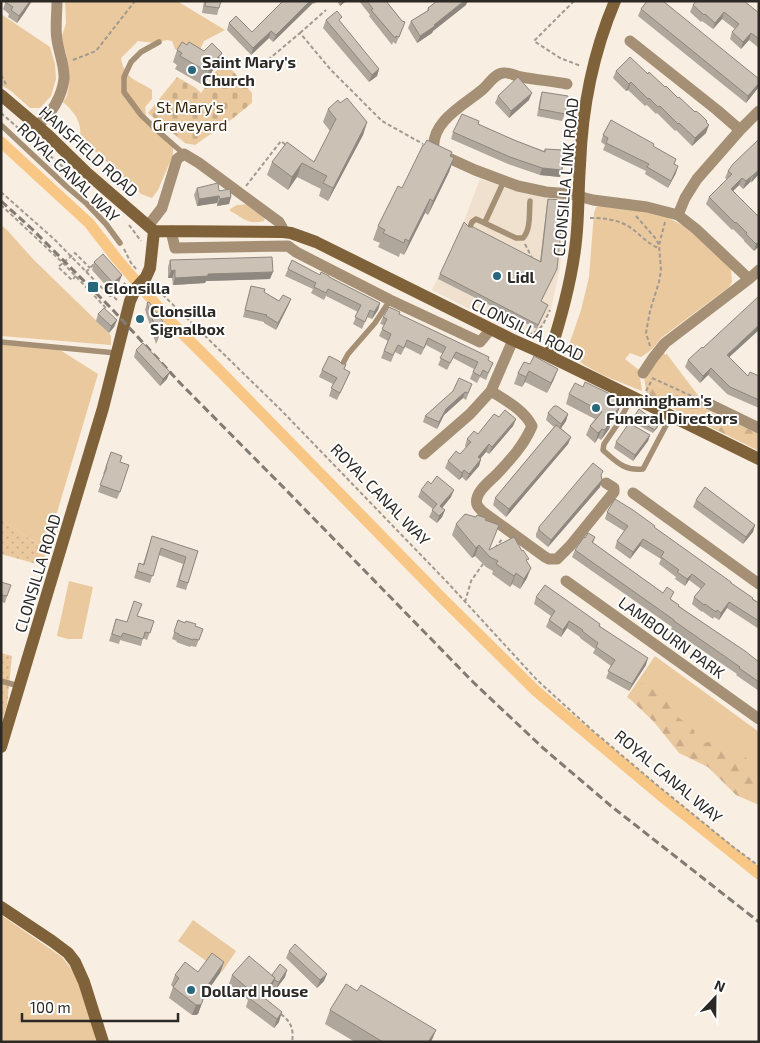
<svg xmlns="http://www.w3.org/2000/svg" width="760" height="1043" viewBox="0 0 760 1043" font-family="'Exo 2',sans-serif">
<defs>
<pattern id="forest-firs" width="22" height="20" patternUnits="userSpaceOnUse" patternTransform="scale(1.25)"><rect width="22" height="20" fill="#ebc99e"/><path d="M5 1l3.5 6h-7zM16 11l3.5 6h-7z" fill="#caad88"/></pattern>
<pattern id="cemetery-stones" width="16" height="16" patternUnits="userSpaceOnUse" patternTransform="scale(1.25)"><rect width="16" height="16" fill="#ebc99e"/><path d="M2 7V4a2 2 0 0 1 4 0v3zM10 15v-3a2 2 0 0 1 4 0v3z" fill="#caad88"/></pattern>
<pattern id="park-dots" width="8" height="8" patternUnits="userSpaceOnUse" patternTransform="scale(1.25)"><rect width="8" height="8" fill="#ebc99e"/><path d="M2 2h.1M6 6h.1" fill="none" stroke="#caad88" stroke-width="1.8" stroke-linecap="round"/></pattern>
</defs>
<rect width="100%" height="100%" fill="#f8eee1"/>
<path fill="#f0e1ce" d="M480 179 516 191 549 199 568 200 560 267 551 309 540 330 535 333 528 334 517 333 432 290 461 229Z"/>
<path fill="#ebc99e" d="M65 1H177L225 30 204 41 196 58 175 49 172 41 167 40 154 43 138 41 121 58C125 80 136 79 152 90V99L145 107 146 116 173 147V155L158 190 152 198 141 194 94 150 79 141C84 125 75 112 63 102L67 96 69 84 66 53 61 39 66 23Z
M1 14 50 47 55 64 56 79 51 96 40 108H30L11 91 1 85V76H2L1 75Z
M249 204 265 217 264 221C247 225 244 218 230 211V209L237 205Z
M606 205 661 214 682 225 704 242 731 269 732 282 729 287 661 338C655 346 650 352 641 357L630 353 625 359 639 370 642 391C617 381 588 371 567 352L570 342 581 310 589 277 594 213 596 207Z
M1 225 7 230 33 259 109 333 111 336V345L1 336Z
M1 342 60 350 98 374 46 550 1 519Z
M662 352 666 355V353L700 398 695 404 644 378Z
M69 581 93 587 82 639H68L57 636Z
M655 656 759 732V795L627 697Z
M1 915 62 957 77 976 89 1007 96 1042H1Z
M193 920 236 951 222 972 178 941Z"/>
<path fill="url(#forest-firs)" d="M644 378 695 404 759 434V451L668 406 647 395Z
M659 679 662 695 678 717 694 730 697 745 723 738 728 755 746 757 755 786 759 787V805L736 795 708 767 679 753 654 722 629 698 640 684Z"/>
<path fill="url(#cemetery-stones)" d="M225 62 252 93V103L232 119 195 145 185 143 148 113 177 77 196 88 201 93 219 67Z"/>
<path fill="url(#park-dots)" d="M1 519 46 550 44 566 1 554Z
M1 653 12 656 7 705 1 723Z"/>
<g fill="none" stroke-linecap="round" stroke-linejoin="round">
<path stroke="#f8c685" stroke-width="11" d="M1 142 89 223 117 259 172 323 216 367 443 599 536 691 665 799 759 874"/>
<path stroke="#a19a90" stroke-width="2" stroke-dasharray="4 2.5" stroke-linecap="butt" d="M574 1 534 41 560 58 581 66
M300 33 326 10
M73 60 96 51 135 1
M263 64 300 33 331 70 382 121 423 144
M1 75 7 86
M1 113 63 167
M246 186 281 141 286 145
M1 192 54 239 110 296 112 295 118 301
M1 205 64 264 106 308 105 310
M636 216 656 239 659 245
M590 218C602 218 615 219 626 225 638 231 645 243 659 248
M129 225 141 241
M525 244 532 258
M124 249 131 263 137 270
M86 272 93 265 95 266
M76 276 72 280 58 267 75 253 90 268
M113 286 121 293
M152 287 161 293 281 410 447 582 537 680 592 730 657 785 732 846 759 866
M120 292 126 281
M528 334C542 332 544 322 550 310
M533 334 540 338
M650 346 646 333 650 311 659 282 661 270 659 245 665 222
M652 378 694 397
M646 391 652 380
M495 548 503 538
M465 602 471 581 483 564
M281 1014C291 1022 294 1029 292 1042"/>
<path stroke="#a59075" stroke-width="5.5" d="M159 42 141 52 131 62 124 77V92L141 115 160 133 184 154
M1 125 67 187 87 204 106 224 120 243
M485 222 504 181
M470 227 472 222 476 219 516 238H523C531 229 529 213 530 201
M1 342 116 353
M341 367 348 354 375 323 390 300
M632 397 617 425 604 444 603 450 605 452C618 463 625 471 643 469L671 416
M1 681 19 686"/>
<path stroke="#a59075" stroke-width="11" d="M630 41 717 110 740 130
M567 84C552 81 537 80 521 77 515 76 509 72 503 73 494 74 489 84 482 90 464 105 430 122 434 150L442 155 475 170 518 186 546 192 570 194 593 200 647 207 678 215 696 229 749 279
M37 125C51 116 62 96 64 79 65 67 59 53 57 40 55 28 57 14 57 1
M678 215 685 198 697 179 740 130 759 111
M148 226 162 208 177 159 184 154 199 163 279 222 282 227 283 232
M171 231 175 248 288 246 296 252 390 300 480 342 491 329
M643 373 653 358 665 343 749 279 759 270
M491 391C505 400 524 410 532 426 524 445 511 459 497 474 490 481 479 489 477 498 475 505 479 508 483 512L545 557 549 559H557L570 546 614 492V488L606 483
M703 401 759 428
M424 454 470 414 491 391 513 340
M633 493 759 584
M566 581 759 719"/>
<path stroke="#80623a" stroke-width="12" d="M1 95 48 135 87 173 154 231
M154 231 283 232 291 233 316 242 513 340 549 356 759 459
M549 356C561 319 572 280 576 241 579 216 578 190 580 165 582 109 593 53 615 1
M1 747 103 408 130 301 136 288 146 277 150 268 154 231
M1 907 52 941 68 953 75 962 84 982 103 1042"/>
<path stroke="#827b73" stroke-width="3" stroke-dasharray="8 4" stroke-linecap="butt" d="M1 201 32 229 112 309 181 384 287 491 473 682 543 748 611 806 759 922"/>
</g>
<path fill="#afa69c" d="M6 1 25 12 17 23 8 17 9 14 3 9Z
M204 1H221L217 15 202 13Z
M283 1H317L314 4 313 3 273 42 269 38 251 55 227 30 229 23 252 32Z
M337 1H346L340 6Z
M359 1H386L402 21 405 22 396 44 393 42 392 45 369 16 370 15Z
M466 5 433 31 432 33 417 43 408 28 411 21 427 11 428 8Z
M693 5 759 13V48L749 40 741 49 730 39 732 32 735 29 722 19 713 29 702 21 701 22 690 12Z
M641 9 758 88 746 103 638 16Z
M326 20 379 69 377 76 369 82 323 28Z
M177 50 217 66 213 70 205 84 202 82 201 84 175 69 177 65 173 62Z
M616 71 648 74 707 121 706 133 692 146 676 130 675 131 657 113 656 114 647 105 645 106 628 90 626 91 613 78Z
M542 92 565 114 562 121 537 116 540 99Z
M498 96 529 100 509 118 495 103Z
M340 103 367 122 363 135 328 201 319 196 321 189 297 177 288 190 267 175 272 162H314L330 131 323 122 328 109Z
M478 124 514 140 544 151 545 149 562 170 560 177 540 175 508 164 451 139 453 132Z
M603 135 653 146 674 164 676 173 668 188 645 174 646 171 603 150 605 145 601 142Z
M759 139V174L743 189 739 185 733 191 759 217V246L754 251 744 241V240L733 229 732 230 706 204 709 197 727 179 725 178 728 171Z
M452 152 450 156 454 158 449 172 428 215 425 213 404 255 400 253 399 257 378 247 380 243 373 240 378 226 402 188Z
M197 188 231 197 229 204 217 206V203L197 206 194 195Z
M548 199 555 273 541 301 546 309 537 329 438 279 440 274 469 227 540 261 547 203Z
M170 260 270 279 206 281 205 283 173 285 172 278H168V267Z
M94 262 122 275 119 282 110 290 92 270Z
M288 269 320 275 329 277 380 303 378 310 372 319 367 317 362 329 353 324 358 312 326 296 324 300 311 293 313 289 285 276Z
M251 286 279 301 291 299 288 306 276 330 264 323V322L243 317Z
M147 303 164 326 156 344 145 310Z
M98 314 117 320 114 327 109 333 96 321Z
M399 314 493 363 486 380 480 377 477 383 470 379 474 369 453 358 447 370 438 365 443 354 426 345 421 355 405 347 401 355 395 352 391 362 381 358 388 341 379 336 384 325 380 324 383 317Z
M703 348 729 358 748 376H759V408L727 394 708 375 700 383 685 367 688 360Z
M136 350 167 379 160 386 134 357Z
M524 362 554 379 547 393 525 382 522 387 514 384 518 373Z
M342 364H346L344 370 350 372 347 379 337 400 329 396 333 384 319 377 322 370Z
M472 384 466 400 463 398 444 415 437 429 423 422 425 416Z
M569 394 619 409 615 419 611 423 609 429 601 440 598 438 595 443 586 435 590 426 595 419 566 404Z
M548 413 568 414 566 421 561 428 571 437 568 444 506 517 493 505 495 498 554 427 546 420Z
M499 417 516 419 513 426 489 454 486 452 480 458 481 459 479 466 466 481 462 477 459 480 445 468 448 461 460 454 466 448 465 446 467 439 478 434Z
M633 418 658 427 653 433 632 422Z
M650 435 648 441 633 461 614 448 616 442Z
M111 452 120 462V492L117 499 98 492 104 474H103Z
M601 476 602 480 600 487 548 547 536 537V534L539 527Z
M421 490 451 497 442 508 445 510 442 517 437 523 429 517 433 509 418 497Z
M696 500 755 525 753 532 743 544 693 507Z
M607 512 654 528 759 603V629L727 608 719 620 714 617 713 619 702 611V612L692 604 694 597 701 589 689 580 685 586 675 579 676 577 659 564 661 559 640 546 630 559 615 548 617 541 624 531 605 519Z
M485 520 489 550 527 562V578L520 589 512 584 510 587 492 574 493 571 486 567 475 556 472 558 452 535 456 524Z
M152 536 198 551 186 590 176 587 183 564 159 555 150 583 134 578 139 563 143 564Z
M595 537 593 543 672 600 679 606 759 662V691L736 675 737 674 671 629 672 627 572 557 575 550 585 538Z
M1 582 7 596 5 603 1 602Z
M536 597 600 626 646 665 629 691 606 678 611 666 593 653 595 649 580 638V637L567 628 561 637 546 627 549 620 551 616 534 604Z
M137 616 154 621 147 640 143 638 141 646 120 640 119 644 109 641 116 619 127 622Z
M178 620 203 629 196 647 191 646 190 647 176 642 177 641 172 639Z
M289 951 324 981 317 988 286 958Z
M224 962 220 973 202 998V1003L198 1014 196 1015H192L169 998 173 987 171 985 175 975 198 972Z
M287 970 285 977 276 989 272 987 264 998 279 1022 274 1028 246 1007 248 1000 229 984 232 975H272Z
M330 1010 436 1030 431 1042H355L325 1024Z"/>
<path fill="#8e877f" d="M30 1H32L25 12 17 23 19 16Z
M310 1H313V3L273 42 276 35Z
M342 1H346L340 6Z
M464 1H468L466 5 433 31 432 33 417 43 420 36Z
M724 12 722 19 713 29 715 23Z
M271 31 269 38 251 55 253 48Z
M751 33 749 40 741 49 743 42Z
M222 53 217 66 213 70 205 84 209 71 218 57Z
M379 69 377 76 369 82 372 75Z
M631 82 628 90 626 91 629 84Z
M759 83 758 88 746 103 748 96Z
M532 93 529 100 509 118 511 111Z
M367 122 363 135 328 201 333 188Z
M709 125 706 133 692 146 695 138Z
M454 158 449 172 428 215 433 201Z
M302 163 297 177 288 190 292 177Z
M678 166 676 173 668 188 671 181Z
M542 168 562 170 560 177 540 175Z
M759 170V174L751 183 753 176Z
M752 175 750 182 743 189 746 181Z
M742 178 739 185 728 196 731 189Z
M219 196 217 203 197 206 199 199Z
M231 197 229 204 217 206 220 199Z
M430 199 425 213 404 255 409 241Z
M759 242V246L754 251 756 244Z
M175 270 172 278H168L171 271Z
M273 272 270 279 206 281 205 283 173 285 175 278 208 274Z
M122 275 119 282 110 290 113 283Z
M291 299 288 306 276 330 278 323Z
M380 303 378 310 372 319 374 312Z
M117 320 114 327 109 333 111 326Z
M759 325V330L724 362 727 355Z
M711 368 708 375 700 383 703 376Z
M558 369 554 379 547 393 551 383Z
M529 371 525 382 522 387 526 377Z
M170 372 167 379 160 386 163 379Z
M465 392 463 398 444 415 437 429 439 422 446 409Z
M623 400 615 419 611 423 609 429 601 440 610 418Z
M568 414 566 421 559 431 561 424Z
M516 419 513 426 489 454 492 447Z
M602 429 598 438 595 443 598 433Z
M650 435 648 441 633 461 635 455Z
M571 437 568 444 506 517 509 509Z
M489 444 486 452 476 464 478 457Z
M481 459 479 466 466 481 469 474Z
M464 470 462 477 459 480 462 473Z
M602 480 600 487 548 547 551 540Z
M454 490 451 497 438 513 440 506Z
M445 510 442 517 437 523 439 516Z
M755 525 753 532 743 544 746 537Z
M643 539 640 546 630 559 633 552Z
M479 545 475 556 472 558 476 548Z
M531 568 527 578 520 589 524 579Z
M516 573 512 584 510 587 514 576Z
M692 574 689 580 685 586 687 579Z
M729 602 727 608 719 620 721 613Z
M569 621 567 628 561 637 563 630Z
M648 658 646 665 629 691 632 684Z
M224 962 220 973 198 1005 202 1003 198 1014 196 1015H192L196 1005 201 995Z
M287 970 285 977 276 989 279 982Z
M327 974 324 981 317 988 320 980Z
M275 978 272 987 258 1006 262 996Z
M282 1012 279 1022 274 1028 277 1019Z
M436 1030 431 1042H428Z"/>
<path fill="#cbc1b5" stroke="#8e877f" d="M6 1H30L19 16 11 10 13 7 5 2Z
M206 1H221L219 8 205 6Z
M283 1H310L276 35 271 31 253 48 229 23 236 16 252 32Z
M367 1H386L402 21 405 22 399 37 396 36 395 38 371 10 373 9Z
M437 1H464L434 25 435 26 420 36 411 21 429 10 428 8Z
M647 1H663L759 79V83L748 96 641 9Z
M696 1H744L759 13V39L751 33 743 42 732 32 739 24 724 12 715 23 705 14 704 15 693 5Z
M337 11 342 17 339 20 379 69 372 75 326 20Z
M182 42 187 45 189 42 204 51 212 43 222 53 218 57 209 71 207 69 206 71 180 56 182 53 177 50Z
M630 57 648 74 649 72 665 87 666 86 678 98 679 97 695 112 696 111 700 114 707 121 706 122 709 125 695 138 679 123 678 124 660 106 658 107 649 98 648 99 631 82 629 84 616 71Z
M518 77 532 93 511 111 498 96Z
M542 92 568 96 565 114 539 109Z
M347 98 367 122 333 188 323 183 327 176 302 163 292 177 272 162 287 142 314 162 336 119 328 109 338 100 340 103Z
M462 114 479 121 478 124 514 140 545 152V149L564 150 562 170 542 168 510 157 453 132Z
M611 120 654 144 653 146 676 159 674 164 678 166 671 181 647 167 649 164 606 143 608 138 603 135Z
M759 139V170L746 181 742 178 731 189 759 217V242L756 244 746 234 747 233 736 222 735 223 709 197 732 174 728 171 733 164Z
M427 140 452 152 450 156 454 158 433 201 430 199 409 241 405 239 404 243 383 233 385 230 378 226 398 186 402 188 423 145H424Z
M218 183 219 191 230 189 231 197 220 199 219 196 199 199 197 188Z
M548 199 564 200 557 269 541 301 548 305 538 325 440 274 464 222 469 227H473L541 262Z
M103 254 122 275 113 283 94 262Z
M272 257 273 272 208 274V276L175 278V270L171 271 170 260Z
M292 260 320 275 321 272 329 276V277L380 303 374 312 370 310 365 322 355 317 361 305 328 289 326 293 314 287 316 283 288 269Z
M251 286 265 289 264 292 279 301 283 295 291 299 278 323 266 316 267 315 245 310Z
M759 296V325L727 355 748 376 750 372 759 376V400L730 387 711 368 703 376 688 360 702 347 703 348Z
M149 302 164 323V326L158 336 147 303Z
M389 307 400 312 399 314 489 357 488 360 493 363 488 373 483 370 480 376 473 372 478 362 456 352 450 363 440 358 446 347 428 338 424 348 407 340 404 348 398 345 393 355 384 351 391 334 382 329 387 319 383 317Z
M104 308 117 320 111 326 98 314Z
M143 343 170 372 163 379 136 350Z
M329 356 339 361 342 364H346L344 369 350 372 340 393 331 388 337 378 322 370Z
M534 356 558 369 551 383 529 371 526 377 518 373 524 362 530 364Z
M459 378 472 384 468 393 465 392 446 409 439 422 425 416 453 391Z
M585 382 623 400 618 409 610 418 612 419 605 430 602 429 598 433 590 426 602 412 569 394 575 383 583 387Z
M554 406H557L568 414 561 424 548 413Z
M639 409 659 424 655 430 633 418Z
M505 410 516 419 492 447 489 444 478 457 481 459 469 474 464 470 462 473 448 461 456 451 460 454 471 442 467 439 474 431 478 434 494 414 499 417Z
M629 423 650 435 635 455 616 442Z
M556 425 571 437 509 509 495 498Z
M111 452 122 456 120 462 129 465 120 492 100 485 107 467H106Z
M593 463 603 471 601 475 602 480 551 540 539 530V527Z
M437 476 454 490 440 506 445 510 439 516 432 510 437 504 421 490 428 481 431 484Z
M705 487 755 525 746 537 696 500Z
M615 499 633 510 655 526 654 527 731 582V583L753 598 752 599 759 603V621L729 602 721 613 717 610 716 612 705 604 704 605 694 597 705 584 692 574 687 579 677 572 679 570 661 557 664 552 643 539 633 552 617 541 628 526 607 512Z
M465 514 476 517 477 515 486 518 485 520 499 525 489 550 514 537 522 551 523 550 529 559 526 560 531 568 524 579 516 573 514 576 496 564 498 561 490 557 479 545 476 548 456 524Z
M588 533 595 537 592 542 663 593 667 587 674 592 670 599 679 605 678 606 745 651 759 662V682L739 668 740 667 674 621V620L575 550 584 537 585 538Z
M152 536 198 551 188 583 179 580 186 557 161 548 153 576 137 571 139 563 144 565Z
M1 582 11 585 7 596 1 595Z
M545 585 600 624 599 626 648 658 632 684 608 671 615 660 596 647 598 643 582 631 583 630 569 621 563 630 549 620 555 611 536 597Z
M134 601 142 604 137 616 154 621 150 633 145 632 143 639 123 633 121 637 112 634 116 619 127 622Z
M178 620 185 623 186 621 196 624 195 626 203 629 199 640 193 639V640L179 635V634L174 632Z
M295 944 327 974 320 980 289 951Z
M212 953 224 962 201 995 203 999 202 1003 200 1005H196L173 987 179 978 175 975 185 962 198 972Z
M249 956 275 978 262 996 282 1012 277 1019 249 998 253 993 232 975Z
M280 964 287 970 279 982 274 980 275 978 272 975Z
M346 984 357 991 361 985 436 1030 428 1042H383L330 1010Z"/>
<g fill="#28677c" stroke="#fff" stroke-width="2">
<circle cx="192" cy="70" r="5"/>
<circle cx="497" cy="276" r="5"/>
<rect x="87" y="281" width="12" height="12" rx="2.5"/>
<circle cx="140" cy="319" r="5"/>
<circle cx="596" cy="408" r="5"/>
<circle cx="191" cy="990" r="5"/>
</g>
<g text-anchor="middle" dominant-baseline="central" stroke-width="4" stroke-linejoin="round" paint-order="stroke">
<g font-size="16" font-weight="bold" fill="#2c2824" stroke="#fff" text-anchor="start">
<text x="202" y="61">Saint Mary's<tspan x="202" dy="18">Church</tspan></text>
<text x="507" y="276">Lidl</text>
<text x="104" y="287">Clonsilla</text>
<text x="150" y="310">Clonsilla<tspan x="150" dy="18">Signalbox</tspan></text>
<text x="606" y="399">Cunningham's<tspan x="606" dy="18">Funeral Directors</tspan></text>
<text x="201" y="990">Dollard House</text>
</g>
<g font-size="16" fill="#3a2608" stroke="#fff">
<text x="190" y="106">St Mary's<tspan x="190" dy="18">Graveyard</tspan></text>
</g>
<g font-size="16" fill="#2c2824" stroke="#fff">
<text transform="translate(89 151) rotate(42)">HANSFIELD ROAD</text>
<text transform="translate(69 172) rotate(44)">ROYAL CANAL WAY</text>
<text transform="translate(565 177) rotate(-85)">CLONSILLA LINK ROAD</text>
<text transform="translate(528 329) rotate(26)">CLONSILLA ROAD</text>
<text transform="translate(381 494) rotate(46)">ROYAL CANAL WAY</text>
<text transform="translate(37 573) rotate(-73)">CLONSILLA ROAD</text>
<text transform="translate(672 637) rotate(36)">LAMBOURN PARK</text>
<text transform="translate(669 776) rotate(40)">ROYAL CANAL WAY</text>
</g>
</g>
<rect width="760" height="1043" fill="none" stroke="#2c2824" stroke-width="5"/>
<g transform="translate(715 998) rotate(22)" stroke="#ffffff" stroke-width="4" paint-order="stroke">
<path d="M0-4L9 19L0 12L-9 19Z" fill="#2c2824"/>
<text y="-8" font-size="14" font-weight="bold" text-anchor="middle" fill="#2c2824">N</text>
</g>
<path d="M22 1013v8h156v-8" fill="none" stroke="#2c2824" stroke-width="2.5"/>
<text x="30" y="1013" font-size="15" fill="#2c2824" stroke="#ffffff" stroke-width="4" paint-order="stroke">100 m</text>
</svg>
